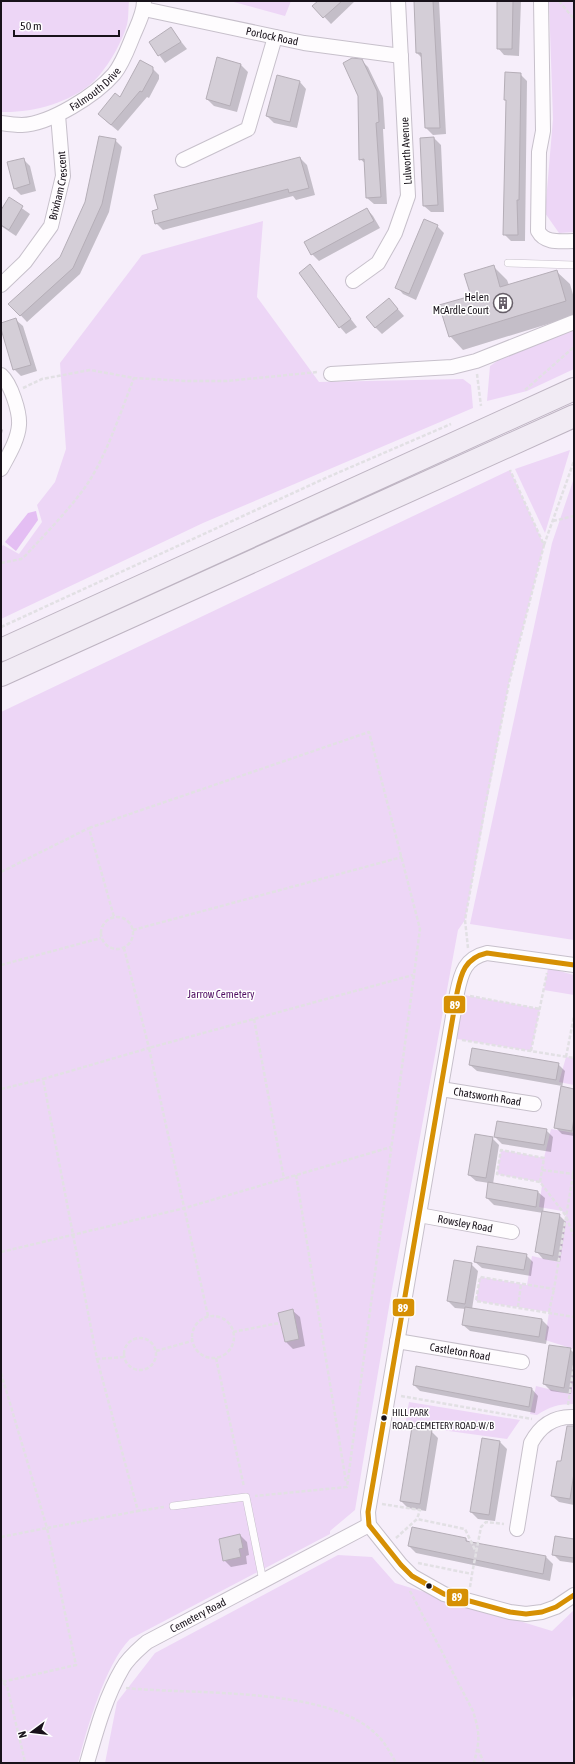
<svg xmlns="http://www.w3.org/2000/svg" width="575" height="1764" viewBox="0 0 575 1764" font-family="'Asap Condensed',sans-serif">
<rect width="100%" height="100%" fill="#f6eefa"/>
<path fill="#edd6f6" d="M1 1H129C128 10 129 20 126 28 120 46 106 70 92 83 69 103 32 113 1 112Z
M230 1H291L285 16Z
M549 1H574V232L559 233 545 213 553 119Z
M263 221 257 297 319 382 463 379 471 385 473 408 203 523 1 619V548L3 545 19 554 42 522 37 505 55 482 66 449 60 363 142 255Z
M574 330V369L527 391 487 401 490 366 500 359Z
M570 450 545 533 515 469Z
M510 470 544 545 509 683 465 920 458 930 392 1289 355 1510 330 1531V1534L130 1639C105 1665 87 1728 78 1763H1V712Z
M574 478V940L470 924 552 543Z
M548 968 574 975V995L544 990Z
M464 995 540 1009 531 1051 457 1039Z
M566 1057 574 1058V1085L559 1082Z
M551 1129 574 1133V1349L545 1340 549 1312 476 1301 480 1277 527 1285 532 1256 558 1262 566 1216 562 1211 539 1207 542 1185 540 1182 497 1174 501 1150 544 1158Z
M574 1365V1404C558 1404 549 1407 537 1415L530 1414 536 1386 569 1394Z
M409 1402 520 1420 507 1439 405 1425Z
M338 1555 372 1557 395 1583 552 1631 574 1610V1690L572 1700 574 1701V1763H105L117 1702 155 1653Z"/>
<path fill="#e4bef3" d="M36 511 38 520 16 551 5 542 28 513Z"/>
<path fill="#0003" d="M319 1H355L331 24 314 6Z
M415 1H439L446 134 433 135 426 128 422 58 417 53Z
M498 1H521L519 56 504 55 498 48Z
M171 29 187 49 165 63 150 42Z
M218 59 241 65 248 72 237 112 214 106 207 99Z
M361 60 368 67 383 98 385 129H383L387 204H374L367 198 366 164 360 159 359 96Z
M152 68 159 75V79L149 98 147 97 118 131 106 121 120 99Z
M520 74 527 81 525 241H511L504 234 507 101 505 100Z
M300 82 306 89 297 128 274 123 267 116Z
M434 138 441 145 444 212H431L424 206Z
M115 140 122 147 109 212 80 274 27 322 10 304 61 258Z
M300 158 307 165 315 195 296 200 293 196 163 230 156 223Z
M23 159 30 166 36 191 21 195 14 188Z
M9 199 30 214 16 236 1 226V212Z
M367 209 373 216 380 228 319 261 312 254Z
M437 226 444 233 416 300 403 294 397 287Z
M310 266 357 327 346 334 340 327Z
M493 266 507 280 509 285 556 271 570 284 574 298V316L463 350 450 336 472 296Z
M389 299 404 316 382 334 375 327Z
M16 320 23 326 37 371 21 376 14 369 1 326V324Z
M1 428 3 430 1 437Z
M558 1064 565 1071 562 1088 574 1090V1136L562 1134 555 1127 562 1086 477 1071 470 1065Z
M546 1130 553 1137 551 1152 502 1144 495 1137Z
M492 1138 499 1145 493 1184 538 1192 545 1198 543 1213 559 1215 566 1222 560 1262 543 1259 537 1252 543 1213 494 1205 487 1198 489 1183 476 1181 469 1175Z
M526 1255 533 1262 531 1276 482 1268 475 1262Z
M471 1264 478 1271 472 1309 542 1320 549 1327 546 1344 470 1331 463 1325 466 1309 455 1308 448 1301Z
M293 1311 300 1317 305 1346 293 1349 286 1342Z
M570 1349 574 1353V1376L571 1394 551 1391 544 1384Z
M414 1385 532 1389 538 1396 535 1413 420 1391Z
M431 1431 438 1438 426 1511 408 1508 401 1501Z
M574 1438V1505L559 1502 552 1496 562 1462Z
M483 1439 500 1442 507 1449 495 1521 478 1519 471 1512Z
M240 1535 247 1542 249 1555 246 1556 247 1564 231 1567 224 1560Z
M466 1539 469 1543 546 1557 553 1564 550 1581 416 1553 409 1546Z
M574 1540V1563L560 1561 553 1554Z"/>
<path fill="#d4ced7" stroke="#b5aeb7" d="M318 1H342L323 18 312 6Z
M414 1H433L440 128H425L421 53H416Z
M497 1H513L512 49H497Z
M171 27 181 42 158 56 149 42Z
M217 57 241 64 230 106 206 99Z
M352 58 362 59 377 91 379 122 376 123 381 197 366 198 364 159 359 160 358 96 343 63Z
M140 60 153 67V72L142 92 140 91 111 125 98 114 115 93 120 97Z
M505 72 521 73 519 200H517L518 235H503L506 100H504Z
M277 75 300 81 290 122 266 116Z
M99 136 116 139 102 204 73 268 20 316 8 304 60 257 85 202Z
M434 137 438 205 423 206 420 138Z
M300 157 309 188 289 193 288 189 155 224 152 211 158 209 154 195Z
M24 158 30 184 14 189 7 162Z
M9 197 23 206 9 230 1 225V210Z
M367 208 374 221 311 255 304 242Z
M424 219 438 225 409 294 395 288Z
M310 264 351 319 339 328 299 273Z
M494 265 500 287 557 270 566 301 449 337 439 305 471 296 464 274Z
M389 298 398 309 375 328 366 317Z
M16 318 31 365 13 370 1 329V323Z
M472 1048 559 1063 556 1080 469 1065Z
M561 1086 574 1089V1118L572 1131 554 1128Z
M497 1121 547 1129 544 1145 494 1137Z
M475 1134 493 1137 486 1178 468 1175Z
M488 1182 538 1191 536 1207 486 1198Z
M542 1211 560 1214 553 1256 535 1252Z
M477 1246 527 1254 524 1270 474 1262Z
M454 1260 472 1263 465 1304 447 1301Z
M465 1307 542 1319 539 1337 462 1325Z
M293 1309 299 1339 285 1342 278 1313Z
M549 1345 571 1348 564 1388 543 1384Z
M416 1366 532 1388 529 1407 413 1385Z
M567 1426H574V1473L570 1499 551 1496 557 1461H561Z
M412 1427 432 1430 420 1504 400 1501Z
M482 1438 500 1441 489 1515 470 1512Z
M412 1527 466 1538V1541L546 1556 543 1574 408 1546Z
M240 1534 243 1548 239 1549 241 1557 223 1561 219 1539Z
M555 1536 574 1539V1558L552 1555Z"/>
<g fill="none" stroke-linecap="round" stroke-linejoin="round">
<g stroke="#c7c0cb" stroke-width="8">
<path id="service" d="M508 263 574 265
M173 1506 246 1497 263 1581"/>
</g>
<g stroke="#c7c0cb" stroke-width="16">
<g id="minor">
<path d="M541 1 543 131 539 152 538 231C545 244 561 241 574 241"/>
<path id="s1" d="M144 9 304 43 401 56"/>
<path id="s2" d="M1 123C8 124 15 125 22 125 50 124 96 95 114 74 123 63 128 48 133 36 138 24 144 13 144 1"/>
<path d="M183 160 248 129 275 37"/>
<path d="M353 281 378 263 395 233 408 196 398 1"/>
<path id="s3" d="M1 285 25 262 51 226 63 176 58 115"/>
<path d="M331 374 452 367 476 361 574 322"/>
<path d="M1 375C11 384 20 412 19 425 18 440 8 456 1 469"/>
<path d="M574 965 487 953C465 958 461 973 457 993L368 1512 369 1525 401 1565 412 1576 444 1594 510 1612 526 1614 542 1612 556 1607 574 1595"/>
<path id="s4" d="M441 1089 534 1104"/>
<path id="s5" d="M419 1215 512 1232"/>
<path id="s6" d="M397 1341 522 1362"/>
<path d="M517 1529 531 1443C540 1426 554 1416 574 1417"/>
<path id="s7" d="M87 1763C96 1732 105 1698 122 1669 128 1658 138 1650 147 1642L369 1525"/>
</g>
</g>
<g stroke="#beb4c2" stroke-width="24">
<path id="trunk" d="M1 650 574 389
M1 675 574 416"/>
</g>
<path stroke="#e2e0e4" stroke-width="2.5" stroke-dasharray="4 2" stroke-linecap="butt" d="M559 1 574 19
M477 374 481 406
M23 388 42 379 90 370 134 378 187 381H227L318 372
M525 390 574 347
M553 521 574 516
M544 545 574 461
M1 563 21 559 26 555C47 532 70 509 88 483 107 454 121 411 134 378
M1 627 328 477 451 424
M89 828 369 732 420 929 347 1487 255 1496
M1 872 89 828 114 917
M101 933a16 16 0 1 1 32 0a16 16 0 1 1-32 0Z
M133 930 402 857
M468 948 465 920 485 807 509 683 544 545 510 470
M1 965 101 938
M470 996 540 1009
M254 1019 284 1179
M462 1040 574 1058
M531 1051 547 973
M566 1057 574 1016
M1 1089 43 1079
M574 1169 554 1289 480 1277 476 1301 574 1317
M542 1170 573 1174
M296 1175 346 1482
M540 1182 544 1158 501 1150 497 1174 540 1182 566 1216 574 1237
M1 1252 185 1208 391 1147
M518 1307 521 1284
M549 1312 554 1289
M192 1337a21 21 0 1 1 42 0a21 21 0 1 1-42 0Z
M208 1316 149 1048 413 975
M233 1332 279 1323
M124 1354a16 16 0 1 1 32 0a16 16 0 1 1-32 0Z
M156 1351 192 1341
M124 1357 97 1359 43 1079 149 1048 124 948
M216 1358 244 1487
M97 1359 138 1511 164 1507
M1 1373 47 1528 138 1511
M401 1396 532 1419
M568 1405 574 1365
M382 1504 420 1510 417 1519
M1 1537 47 1528 76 1665 2 1682 1 1678
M396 1538 417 1519 465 1529 476 1552
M418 1563 472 1574 481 1527 486 1522 504 1524
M470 1587 472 1574
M410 1591 473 1711C480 1734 480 1739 474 1763
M3 1683 7 1686 25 1762
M126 1688C193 1695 325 1686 375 1733 384 1741 390 1752 396 1763
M478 1749 484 1763"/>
<use href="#service" stroke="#fefcfe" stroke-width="7"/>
<use href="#minor" stroke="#fefcfe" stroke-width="14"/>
<use href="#trunk" stroke="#f1ebf4" stroke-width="22"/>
<g stroke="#fff" stroke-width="8">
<path id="bus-1" d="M574 965 487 953C465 958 461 973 457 993L368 1512 369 1525 401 1565 412 1576 444 1594 510 1612 526 1614 542 1612 556 1607 574 1595"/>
</g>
<use href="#bus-1" stroke="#d69004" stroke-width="5"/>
</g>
<defs>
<g id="building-ring" transform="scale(1)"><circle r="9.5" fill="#fff" stroke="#665f68" stroke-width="1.5"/><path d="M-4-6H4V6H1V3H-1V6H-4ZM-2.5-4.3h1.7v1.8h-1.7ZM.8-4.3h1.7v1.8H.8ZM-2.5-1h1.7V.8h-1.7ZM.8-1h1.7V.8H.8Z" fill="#665f68"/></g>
</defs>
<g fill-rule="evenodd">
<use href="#building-ring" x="503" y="303"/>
</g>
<g fill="#18121a" stroke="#fff" stroke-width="1.5">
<circle cx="384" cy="1418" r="3.5"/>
<circle cx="429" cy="1586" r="3.5"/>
</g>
<g text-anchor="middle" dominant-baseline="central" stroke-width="3" stroke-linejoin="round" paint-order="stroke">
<g font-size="10" fill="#18121a" stroke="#fff" text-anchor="start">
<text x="392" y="1412">HILL PARK<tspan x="392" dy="13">ROAD-CEMETERY ROAD-W/B</tspan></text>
</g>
<g font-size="11" fill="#18121a" stroke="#fff">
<text stroke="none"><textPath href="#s1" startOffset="131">Porlock Road</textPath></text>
<text stroke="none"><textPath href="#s2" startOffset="104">Falmouth Drive</textPath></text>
<text transform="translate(406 151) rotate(-93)">Lulworth Avenue</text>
<text stroke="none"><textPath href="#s3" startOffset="119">Brixham Crescent</textPath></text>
<text stroke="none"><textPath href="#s4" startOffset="47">Chatsworth Road</textPath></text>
<text stroke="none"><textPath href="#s5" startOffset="47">Rowsley Road</textPath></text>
<text stroke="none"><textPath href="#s6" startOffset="64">Castleton Road</textPath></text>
<text stroke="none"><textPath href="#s7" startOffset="195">Cemetery Road</textPath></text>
</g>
<g font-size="11" fill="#18121a" stroke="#fff" text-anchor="end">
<text x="489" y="297">Helen<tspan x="489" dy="13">McArdle Court</tspan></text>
</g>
<g font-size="11" fill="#4f0d62" stroke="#fff">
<text x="221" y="994">Jarrow Cemetery</text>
</g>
</g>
<g stroke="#fff" stroke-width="1.5">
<rect x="443" y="995" width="23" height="19" rx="4" fill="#d69004"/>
<rect x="392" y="1298" width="23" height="19" rx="4" fill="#d69004"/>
<rect x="446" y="1588" width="23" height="19" rx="4" fill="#d69004"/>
</g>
<g font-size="11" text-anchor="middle" font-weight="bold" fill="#fff">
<text x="455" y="1009">89</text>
<text x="403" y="1312">89</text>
<text x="457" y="1601">89</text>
</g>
<rect width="575" height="1764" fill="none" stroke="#18121a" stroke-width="4"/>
<g transform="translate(32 1732) rotate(255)" stroke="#ffffff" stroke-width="3" paint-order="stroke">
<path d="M0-3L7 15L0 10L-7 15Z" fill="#18121a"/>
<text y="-6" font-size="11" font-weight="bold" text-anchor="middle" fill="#18121a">N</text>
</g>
<path d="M14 30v6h105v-6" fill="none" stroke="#18121a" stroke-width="2"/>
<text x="20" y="30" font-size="12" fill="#18121a" stroke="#ffffff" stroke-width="3" paint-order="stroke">50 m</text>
</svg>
